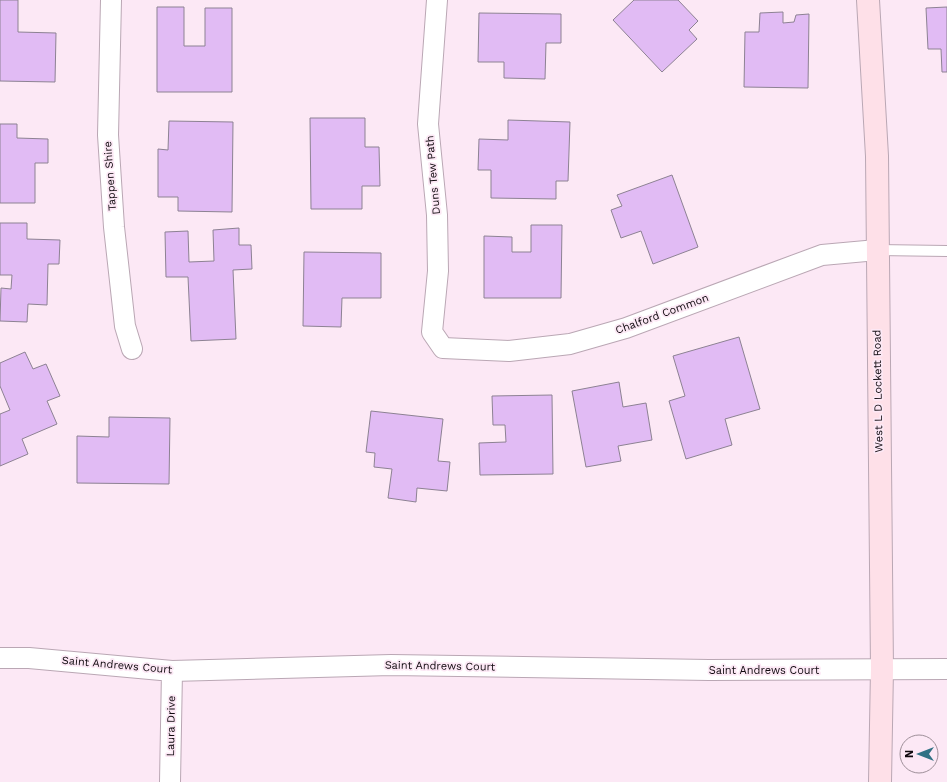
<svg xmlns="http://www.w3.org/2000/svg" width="947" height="782" viewBox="0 0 947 782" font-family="'Work Sans',sans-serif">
<rect width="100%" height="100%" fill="#fce8f5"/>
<path fill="#e1bbf4" stroke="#8d8293" d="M0 0H18V32L56 33 55 82 0 81Z
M634 0H678L698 21 689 30 697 39 662 72 613 20Z
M157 7H184V46H205V8H232V92H157Z
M947 7V72H942L941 49H928L926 8Z
M783 12V23L794 22 796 15 809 14 808 88 744 87 745 32H759L760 13Z
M479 13 561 14V43H546L545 79 504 78V62H478Z
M310 118H365V147H379L380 186H362V209H311Z
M508 120 570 122 568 181H556V199L491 198V170H478L479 139 508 140Z
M169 121 233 122 232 212 178 211V197H158V149L168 150Z
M0 124H17V138L48 139V163H35V203H0Z
M672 175 698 247 653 264 641 231 621 238 611 210 622 206 617 195Z
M0 223H27V239L60 240 59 264H48L47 305 28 304 27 322 0 321 1 288 11 289 12 275H0Z
M531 225H562L561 298H484V236L512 237V252H531Z
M239 228V245H251L252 269 233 270 236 339 191 341 188 277H166L165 232 188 231 189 262 214 261 213 230Z
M304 252 381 253V298H342L341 327 303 326Z
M739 337 760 409 725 419 732 445 686 459 669 401 685 396 673 356Z
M25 352 33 369 46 364 60 396 47 401 57 424 22 439 28 454 0 466V414L10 410 0 386V363Z
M619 382 623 407 646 403 652 440 618 446 621 461 586 467 572 391Z
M552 395 553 474 480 475 479 443 506 442 505 425H493L492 396Z
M371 411 443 419 438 461 450 462 447 491 417 488 416 502 388 498 392 469 374 467 375 453 366 452Z
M109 417 170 418 169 484 77 483V436L109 437Z"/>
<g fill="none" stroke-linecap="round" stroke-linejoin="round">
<g stroke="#baa7b4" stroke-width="12">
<path id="lane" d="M877 250 947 251"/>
</g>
<g stroke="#baa7b4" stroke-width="22">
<path id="street" d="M111 0 108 135 114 227 125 326 132 349
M437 0 428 124 437 215 438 271 432 332 443 348 509 351 570 344 626 328 822 255 877 250
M0 658H29L172 671 391 665 709 670 947 669
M170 782 172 671"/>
</g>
<g stroke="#baa7b4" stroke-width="24">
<path id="secondary" d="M868 0 877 156 882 669 880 782"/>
</g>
<use href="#lane" stroke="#fff" stroke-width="10"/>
<use href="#street" stroke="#fff" stroke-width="20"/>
<use href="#secondary" stroke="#fee0e8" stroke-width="22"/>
</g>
<g text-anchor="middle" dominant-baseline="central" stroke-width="3.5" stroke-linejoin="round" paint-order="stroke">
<g font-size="11" fill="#100a0f" stroke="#fce8f5">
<text transform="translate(433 175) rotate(-95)">Duns Tew Path</text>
<text transform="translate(110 176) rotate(-94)">Tappen Shire</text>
<text transform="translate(662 314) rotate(-20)">Chalford Common</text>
<text transform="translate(878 391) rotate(-91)">West L D Lockett Road</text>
<text transform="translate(117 665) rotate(5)">Saint Andrews Court</text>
<text transform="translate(440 666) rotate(1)">Saint Andrews Court</text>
<text x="764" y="670">Saint Andrews Court</text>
<text transform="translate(171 726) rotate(-89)">Laura Drive</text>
</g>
</g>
<g transform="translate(919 754) rotate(270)"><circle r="19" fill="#fce8f5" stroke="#9e8f99"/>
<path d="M0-3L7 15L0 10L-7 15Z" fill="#307184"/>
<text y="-6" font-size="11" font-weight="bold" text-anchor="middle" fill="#100a0f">N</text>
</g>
</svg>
